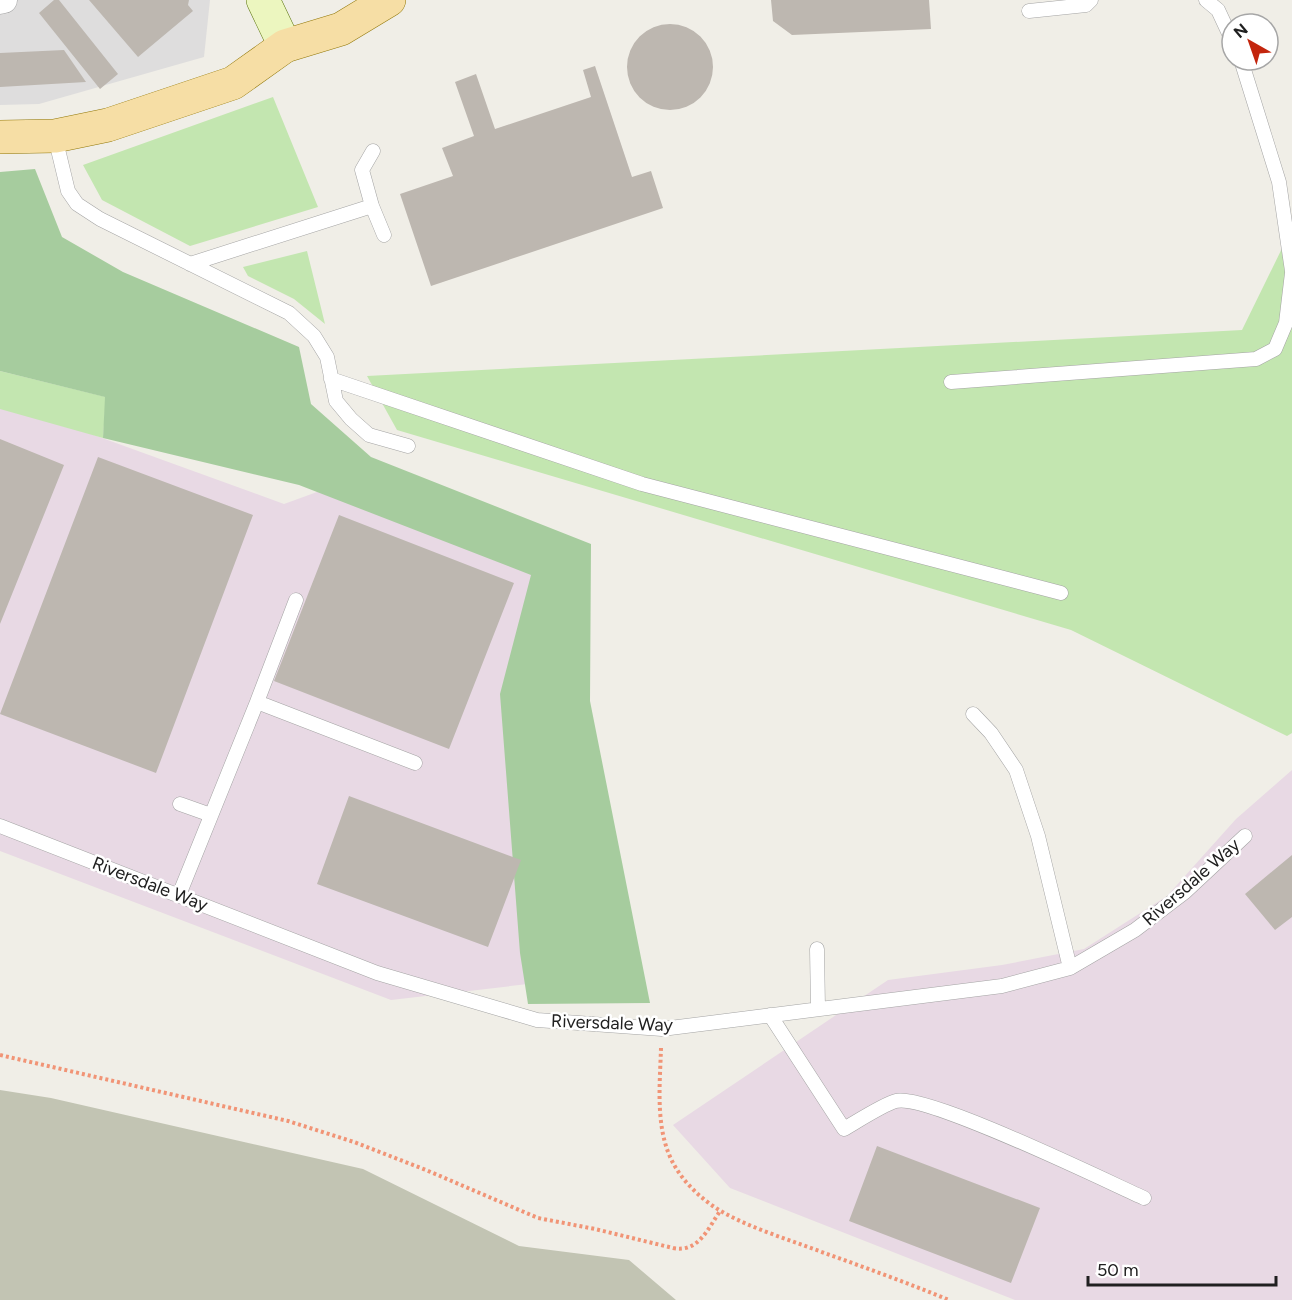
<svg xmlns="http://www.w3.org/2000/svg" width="1292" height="1300" viewBox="0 0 1292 1300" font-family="Figtree,sans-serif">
<rect width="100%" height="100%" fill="#f0eee7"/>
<path fill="#dedddd" d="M0 0H210L204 57 39 104 0 105Z"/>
<path fill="#e8d9e4" d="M0 401 284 504 328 488 541 568 554 981 391 1000 0 851Z
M1292 770V1300H1015L730 1188 673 1125 888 980 1002 965 1084 949 1167 896 1236 819Z"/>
<path fill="#c2c4b3" d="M0 1090 51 1098 363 1169 519 1246 629 1260 676 1300H0Z"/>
<path fill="#c3e6b0" d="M273 97 318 207 190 246 102 200 83 165Z
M1292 228V733L1287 736 1071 630 397 430 367 376 1242 330Z
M307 251 325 324 294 299 248 276 243 267Z
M0 371 106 397 103 438 0 409Z"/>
<path fill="#a6cc9e" d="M35 169 62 237 123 272 299 347 311 404 371 457 591 544 590 701 650 1003 528 1004 520 953 500 694 531 575 299 485 103 438 105 397 0 371V172Z"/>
<path fill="#bdb7b0" d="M54 0H59L118 74 100 89 39 13Z
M89 0H189L188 5 193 11 138 57Z
M771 0H929L931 29 792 35 773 21Z
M627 67a43 43 0 1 1 86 0a43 43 0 1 1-86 0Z
M64 50 86 82 0 87V53Z
M595 66 632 177 651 171 663 208 431 286 400 194 453 176 442 148 474 136 455 82 476 74 495 129 591 97 583 70Z
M0 439 64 465 0 624Z
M98 457 253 515 156 773 0 714Z
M339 515 514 583 449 749 274 681Z
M349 796 521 860 488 947 317 884Z
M1292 855V917L1275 930 1245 894Z
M877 1146 1040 1208 1011 1283 849 1221Z"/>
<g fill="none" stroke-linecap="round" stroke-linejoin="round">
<g stroke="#a4a4a4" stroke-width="15">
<path id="lane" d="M1206 0 1218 10 1232 40
M1029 11 1086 5 1091 0
M1241 60 1279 182 1292 271
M55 137 68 191 77 204 100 219 289 313 314 336 327 357 336 401 351 419 369 435 408 446
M373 151 362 170 372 206 384 235
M190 264 372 206
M331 379 642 484 1061 593
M951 382 1256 359 1275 349 1286 323 1292 273
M257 702 296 600
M973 714 991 733 1016 770 1038 836 1070 968
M180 804 211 815
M0 826 377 973 537 1020 662 1029 1002 986 1070 968 1135 930 1185 892 1245 836
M179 895 257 702 415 763
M817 949 818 1008
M770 1015 844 1129C856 1122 884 1104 896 1101 926 1093 1106 1181 1144 1198"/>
</g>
<g stroke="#a4a4a4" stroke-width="27">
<path id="street" d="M0 1 4 0"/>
</g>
<g stroke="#59720c" stroke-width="34">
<path id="secondary" d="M263 0 285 46"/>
</g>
<g stroke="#927809" stroke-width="34">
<path id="primary" d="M0 137 55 136 108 125 233 83 285 46 341 29 389 0"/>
</g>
<path stroke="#f19476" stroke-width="4" stroke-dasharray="3 3" stroke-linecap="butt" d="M661 1048C660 1084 655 1127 672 1161 682 1181 700 1198 719 1210 746 1226 778 1236 808 1247 855 1264 903 1281 949 1300
M0 1055 288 1121 354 1142 426 1170 538 1218 595 1229 673 1248C698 1253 708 1229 720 1211"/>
<use href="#lane" stroke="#fff" stroke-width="14"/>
<use href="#street" stroke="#fff" stroke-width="26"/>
<use href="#secondary" stroke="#ecf6bf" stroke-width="33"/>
<use href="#primary" stroke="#f6dea5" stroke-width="33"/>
</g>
<g text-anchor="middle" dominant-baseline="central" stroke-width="5" stroke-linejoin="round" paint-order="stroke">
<g font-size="18" fill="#202020" stroke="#fff">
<text transform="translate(1191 882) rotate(-41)">Riversdale Way</text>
<text transform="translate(150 884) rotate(21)">Riversdale Way</text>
<text transform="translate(612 1023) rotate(2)">Riversdale Way</text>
</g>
</g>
<g transform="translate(1250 42) rotate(320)"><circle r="28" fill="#ffffff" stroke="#a6a6a6" stroke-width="1.5"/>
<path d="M0-4.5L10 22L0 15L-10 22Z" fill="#c3250d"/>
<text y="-9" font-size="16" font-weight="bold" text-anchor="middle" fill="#202020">N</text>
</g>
<path d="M1088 1276v9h188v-9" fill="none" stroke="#202020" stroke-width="3"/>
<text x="1097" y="1276" font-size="18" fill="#202020" stroke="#ffffff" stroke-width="4.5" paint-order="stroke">50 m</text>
</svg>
